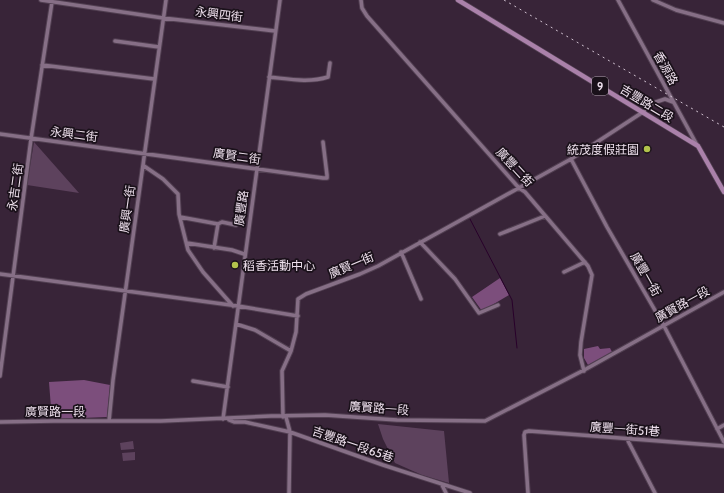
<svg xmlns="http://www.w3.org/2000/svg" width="724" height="493" viewBox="0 0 724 493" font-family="Cabin,'Noto Sans TC',sans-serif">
<rect width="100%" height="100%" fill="#382438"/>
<path fill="#5d425d" d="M34 142 79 193 27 185Z
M378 424 444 431 449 483 422 475 395 463 383 439Z
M133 441 134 449 121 450 120 443Z
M135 452V460L123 461 122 453Z"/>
<path fill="#7c4e7c" d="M500 278 509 295 482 311 472 297Z
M598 346 600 349 610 348 612 352 588 365 584 358V349Z
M84 380 110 385 107 417 55 419 51 408 49 382Z"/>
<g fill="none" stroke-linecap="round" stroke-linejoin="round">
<path stroke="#28002a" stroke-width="1" d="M470 219 512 300 517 348
M522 433 526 493"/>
<g stroke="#513f51" stroke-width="5.5">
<path id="minor" d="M41 0 163 18 275 31
M361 0 362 8 367 16 519 188 525 192 588 266 592 275 581 342 580 355 584 371
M618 0 697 145
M653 0 676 10 724 23
M115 41 159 47
M42 65 154 79
M269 77C289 79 309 83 328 77L330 63
M0 134 323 178H327V175L323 142
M571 159 607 227 664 326 724 442
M144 166 163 179 178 194 179 214 188 250 203 272 233 306
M180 217 218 224 222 222 236 225
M500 234 545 216
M420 242 455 279 479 313 498 305
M187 243 232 250 244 254
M214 248 218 224
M401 252 421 299
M564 272 585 262
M0 274 238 306 298 316
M236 324 255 330 291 351
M0 376 31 139 52 2
M193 381 228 387
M283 417 282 371 291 351 296 332 298 299 306 294 360 274 378 266 571 159 643 112 653 103 665 99 673 102
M286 417 290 432 289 493
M223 419 280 0
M229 420 234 422H245L290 432 383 465 470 493
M109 421 113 380 166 0
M0 422 54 421H161L271 416 325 415 397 420 485 421 586 369 724 292
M717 429 724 425
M627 439 655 493
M442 485 446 493
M528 493 524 435 525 432 529 431 724 446"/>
</g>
<g stroke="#513f51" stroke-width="6">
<path id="major" d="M458 0 698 146 724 192"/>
</g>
<use href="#minor" stroke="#866f86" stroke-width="3.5"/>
<use href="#major" stroke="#aa81aa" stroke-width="4.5"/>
<path stroke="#d1c2d1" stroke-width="1" stroke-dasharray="2 4" stroke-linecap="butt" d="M504 0 724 127"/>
</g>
<g fill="#b2c34c" stroke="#1a111a" stroke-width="1.5">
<circle cx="647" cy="149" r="4"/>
<circle cx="235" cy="265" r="4"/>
</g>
<g text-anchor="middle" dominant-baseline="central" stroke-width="3.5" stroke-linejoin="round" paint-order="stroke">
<rect fill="#1a111a" stroke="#afa3ae" stroke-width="1" x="592" y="77" width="16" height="18" rx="3"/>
<g font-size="11" font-weight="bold" fill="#efe1ee">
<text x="600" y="86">9</text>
</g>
<g font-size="12" fill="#efe1ee" stroke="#1a111a">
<text transform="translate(219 14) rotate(7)">永興四街</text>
<text transform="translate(666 68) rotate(61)">香源路</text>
<text transform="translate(647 103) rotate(31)">吉豐路二段</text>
<text transform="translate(74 134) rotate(7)">永興二街</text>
<text transform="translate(237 156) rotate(8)">廣賢二街</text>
<text transform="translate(515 167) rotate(47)">廣豐二街</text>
<text transform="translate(15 187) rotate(-82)">永吉二街</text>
<text transform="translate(241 208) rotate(-82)">廣豐路</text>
<text transform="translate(127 209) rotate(-82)">廣興一街</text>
<text transform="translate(351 265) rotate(-23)">廣賢一街</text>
<text transform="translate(646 274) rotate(60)">廣豐一街</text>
<text transform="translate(682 304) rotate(-29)">廣賢路一段</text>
<text transform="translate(379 408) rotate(4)">廣賢路一段</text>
<text x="55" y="411">廣賢路一段</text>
<text transform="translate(625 429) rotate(4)">廣豐一街51巷</text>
<text transform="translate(353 444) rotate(19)">吉豐路一段65巷</text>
</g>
<g font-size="12" fill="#efe1ee" stroke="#1a111a" text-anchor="end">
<text x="639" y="149">統茂度假莊園</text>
<text x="243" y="265" text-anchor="start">稻香活動中心</text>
</g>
</g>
</svg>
